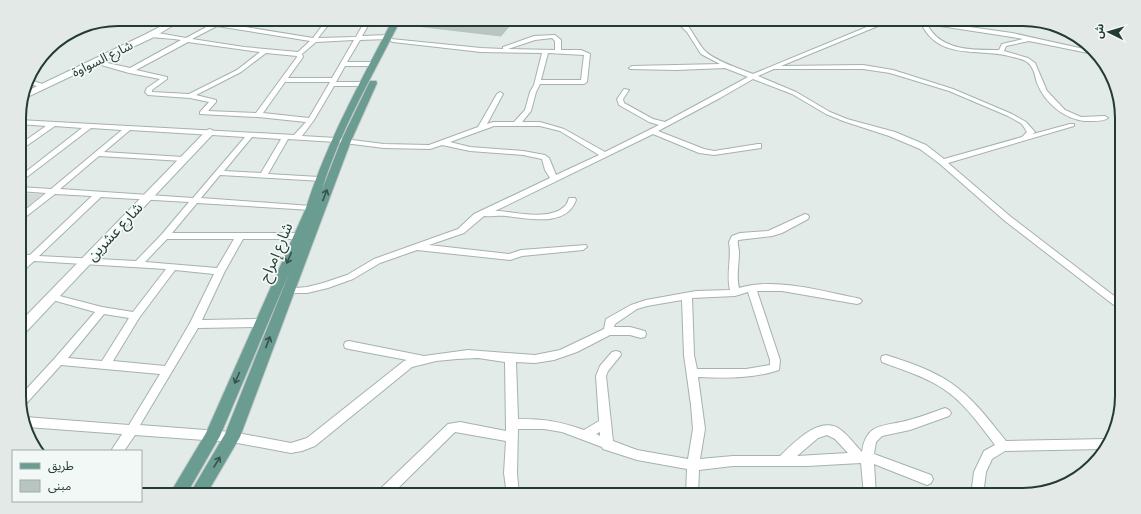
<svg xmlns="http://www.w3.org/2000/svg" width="1141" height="514" viewBox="0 0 1141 514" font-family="'Exo 2','Noto Sans Arabic',sans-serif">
<rect width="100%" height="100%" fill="#e2ebe8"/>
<path fill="#d1dad7" d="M19 193 42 194 19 214Z"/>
<path fill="#b8c5c1" stroke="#b5c4bf" d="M423 19H515L501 36 416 26Z"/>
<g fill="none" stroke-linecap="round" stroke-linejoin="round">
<g stroke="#a5b2af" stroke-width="2">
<path id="street" d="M148 19 174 20 177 22 174 24 116 20Z
M221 19H228L221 23 313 38 327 19H333L318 38 356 37 366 19H372L362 36 388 35 391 37 388 39 360 40 347 62H374L377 64 374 66H345L336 82H363L366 84 363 86H334L314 120 302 136 336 138 384 144 429 145 478 127 497 94 500 92 503 94 487 124 493 122H514L525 110 530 92 534 85 542 53 481 52 393 42 391 41V39L481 48 503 49V47L534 36 555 35 561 40V50H581L590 54 587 82 584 84H540L536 92 531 111 522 122H540L564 129 605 152 659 125 649 122 619 105 617 99 624 89 629 90 623 99 624 103 653 119 665 122 748 77 725 68 676 70 630 69 629 68 632 66 720 64 701 54 687 32 680 25 681 24H685L688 26C694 34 698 43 704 50 713 60 740 69 753 74L874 24 878 19H884L878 26 781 66 863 65 893 70 953 89 1012 114 1026 122 1035 132 1033 134 1070 124H1074V126L948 163 1011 217 1122 302V310L1119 309 1005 221 940 164 920 149 889 136 843 121 826 114 792 94 753 79 720 98 658 131 704 149 714 151 758 144H761V148L714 155 699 153 653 134 495 211C514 211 549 222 565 206 567 204 568 201 569 198H575L576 200C566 228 528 218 506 216 498 215 491 217 484 216L464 233 429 245 509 254 521 250 586 245 587 247 583 250 522 256 510 260 417 250 380 263 353 279 328 288 307 293H285L283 291 285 289 307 287 323 283 347 275 374 259 458 229 474 214 550 178 545 170 542 159 523 155 470 151 442 145 430 149 384 148 336 142 288 139 268 174 319 177H322L323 179 322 181 220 175 201 198 311 206 315 208 311 210 197 203 172 233H299L303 236 299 239H243L225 271 202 320 261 319 265 320 266 323 265 326 261 327 198 328 140 425 232 432 291 443 307 438 404 361 407 360 349 349 345 348 344 345 345 342 349 341 424 356 468 350 535 355 560 350 604 329 606 319 631 305 646 300 696 291 730 290C726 274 732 258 729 242L732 236 740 233 768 231 805 214 808 215 809 217 808 219 782 233 772 236 738 240C737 244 739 248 739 252 739 265 736 276 739 288 775 277 821 291 857 298L860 299 862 301 860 303 857 304 782 291H757L780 360 779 370C752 379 726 378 698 377L705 429 700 459 733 456H780C794 443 820 414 841 430 849 436 855 445 862 452 866 421 886 427 909 420 921 417 933 412 945 408L949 410 951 413 949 416 910 430 882 436 876 442 874 454 931 475 933 479 931 483 927 485 874 464 876 495H864L861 463 807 466H733L699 470 698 495H686L687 469 637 460 603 449 602 447 562 432 544 429H518L517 473 519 495H507L504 473 506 441 455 432 391 495H376L378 491 448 424 460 422 506 431 505 362 478 358 457 359 436 361 412 367 315 446 302 451 291 453 232 442 135 435 124 451H111L122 434 27 427 24 418 25 417 129 425 160 374 61 365 24 406 20 408V396L55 358 95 312 49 299 47 297 49 295 52 294 102 307 133 312 166 269 34 261 23 271 20 272V264L24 260H20V254L30 255 92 196 55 194 19 222V215L46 193 19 191V187L51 189 122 130 91 128 19 183V177L82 128 55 126 19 151V145L46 126 19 124V120L294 135 306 122 258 117 200 114V112L209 102 190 98 148 95 145 92 147 88 160 79 129 73 91 62 94 60 130 68 181 40C175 39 148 37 146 36L147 35 158 33 186 38ZM217 26 310 41 298 52 244 47 192 39ZM552 38 555 41V50L508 49 535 40ZM354 40 332 78H288L303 57 302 54 316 42ZM188 42 260 52 237 70 189 94 152 92V90L167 79V77L136 70ZM266 53 297 56V57L256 113 208 111 216 102V100L196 95 241 72ZM548 53 584 55 581 80H541ZM774 69H863L890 73 949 91 1008 116 1022 124 1027 132 1022 137 944 159 926 145 895 132 847 119 830 112 796 92 758 76ZM285 82H330L309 118 263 113ZM494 126H540L560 131 599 155 556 175 549 158 545 155 523 151 470 147 450 142ZM130 130 245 137 193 198 60 189 99 156 183 161 187 159 183 157 104 152ZM252 137 281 139 261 173 224 171ZM101 197 189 202 162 234 136 261 39 256ZM167 239H234L217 268 145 262ZM175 270 214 274 190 323 165 366 113 361 139 318ZM748 292 770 360V365L746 369H697L694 355 692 298 735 296ZM682 300 684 355 691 405 693 429 688 459 637 450 613 441 606 376 608 371 621 355 620 352 616 351 612 352 600 366 596 376 599 421 584 430C559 421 544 419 518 419L516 362 535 363 554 360 577 352 610 335H630L641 338 645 337 646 334 645 331 630 327H614L615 324 637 309 647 306ZM104 314 129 318 102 361 68 358ZM600 432V436L596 434ZM827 435 835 439 848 453 797 456 818 438Z
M899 19H913L1012 33 1093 51 1098 55 1029 41 1006 46 1004 51 1028 58 1035 63 1047 91 1065 110 1081 117 1105 116 1108 118C1103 122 1092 121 1085 121 1064 119 1045 103 1037 83 1035 76 1034 67 1027 62 1023 59 1017 58 1013 57 980 47 939 62 921 23ZM927 24 1012 37 1023 39 1002 44 999 50C973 50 940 51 927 24Z
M28 79 45 85 46 86 43 88 27 83Z
M886 355C908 362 932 370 951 383 973 398 989 420 1006 441L1106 439 1109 440 1102 449 1005 451 992 459 986 472 983 495H971L974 472 984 451 995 445C979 424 964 402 942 388 924 376 902 370 882 362L881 359 882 356Z"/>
</g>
<g stroke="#a2b5b0" stroke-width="2">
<path id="secondary" d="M175 19H184L152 38 23 99 25 92 146 34Z
M210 129 215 132 213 134 25 333 20 335V322L207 130Z"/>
</g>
<g stroke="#c2c8c6" stroke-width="2">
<path id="primary" d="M393 19H401C373 75 340 130 322 190L341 141 369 83 370 81H376L377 83 351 141 240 437 206 495H189L225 434 290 271 220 436 186 495H169L206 433 306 208C327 141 361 81 393 19Z"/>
</g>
<use href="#street" fill="#fff" fill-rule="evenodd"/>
<use href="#secondary" fill="#fff" fill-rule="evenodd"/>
<use href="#primary" fill="#6b9c92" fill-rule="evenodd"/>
</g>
<defs><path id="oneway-shaft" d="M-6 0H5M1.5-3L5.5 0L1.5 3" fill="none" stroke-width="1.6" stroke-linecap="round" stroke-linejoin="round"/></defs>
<g stroke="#36524c">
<use href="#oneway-shaft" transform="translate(325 195) rotate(-69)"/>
<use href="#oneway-shaft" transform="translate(289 258) rotate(113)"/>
<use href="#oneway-shaft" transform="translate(268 342) rotate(-69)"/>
<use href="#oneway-shaft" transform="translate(237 378) rotate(114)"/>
<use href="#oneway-shaft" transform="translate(217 462) rotate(-59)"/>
</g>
<g text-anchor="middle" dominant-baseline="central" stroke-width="3.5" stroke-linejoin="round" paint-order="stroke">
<g font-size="13" fill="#243a35" stroke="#f2f8f5">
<text transform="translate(102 58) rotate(-26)">شارع السواوة</text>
</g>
<g font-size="15" fill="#243a35" stroke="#f2f8f5">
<text transform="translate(114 231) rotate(-47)">شارع عشرين</text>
<text transform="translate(275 252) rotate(-67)">شارع إمراح</text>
</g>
</g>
<path d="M0 0H1141V514H0ZM118 26H1023A92 92 0 0 1 1115 118V396A92 92 0 0 1 1023 488H118A92 92 0 0 1 26 396V118A92 92 0 0 1 118 26Z" fill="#e2e9e6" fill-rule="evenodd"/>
<path fill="none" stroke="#243a35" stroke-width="2" d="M118 26H1023A92 92 0 0 1 1115 118V396A92 92 0 0 1 1023 488H118A92 92 0 0 1 26 396V118A92 92 0 0 1 118 26Z"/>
<rect x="12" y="450" width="130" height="52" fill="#f2f8f5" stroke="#a0aca8"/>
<rect x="20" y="463" width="20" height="6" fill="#6b9c92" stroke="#a0aca8"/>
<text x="48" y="470" font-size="12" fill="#243a35">طريق</text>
<rect x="20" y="480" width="20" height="12" fill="#b8c5c1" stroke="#a0aca8"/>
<text x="48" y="490" font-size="12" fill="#243a35">مبنى</text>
<g transform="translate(1109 32) rotate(275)" stroke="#f2f8f5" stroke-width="3" paint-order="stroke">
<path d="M0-3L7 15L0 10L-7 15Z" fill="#243a35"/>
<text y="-6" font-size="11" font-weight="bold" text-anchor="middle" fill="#243a35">ش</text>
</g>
</svg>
